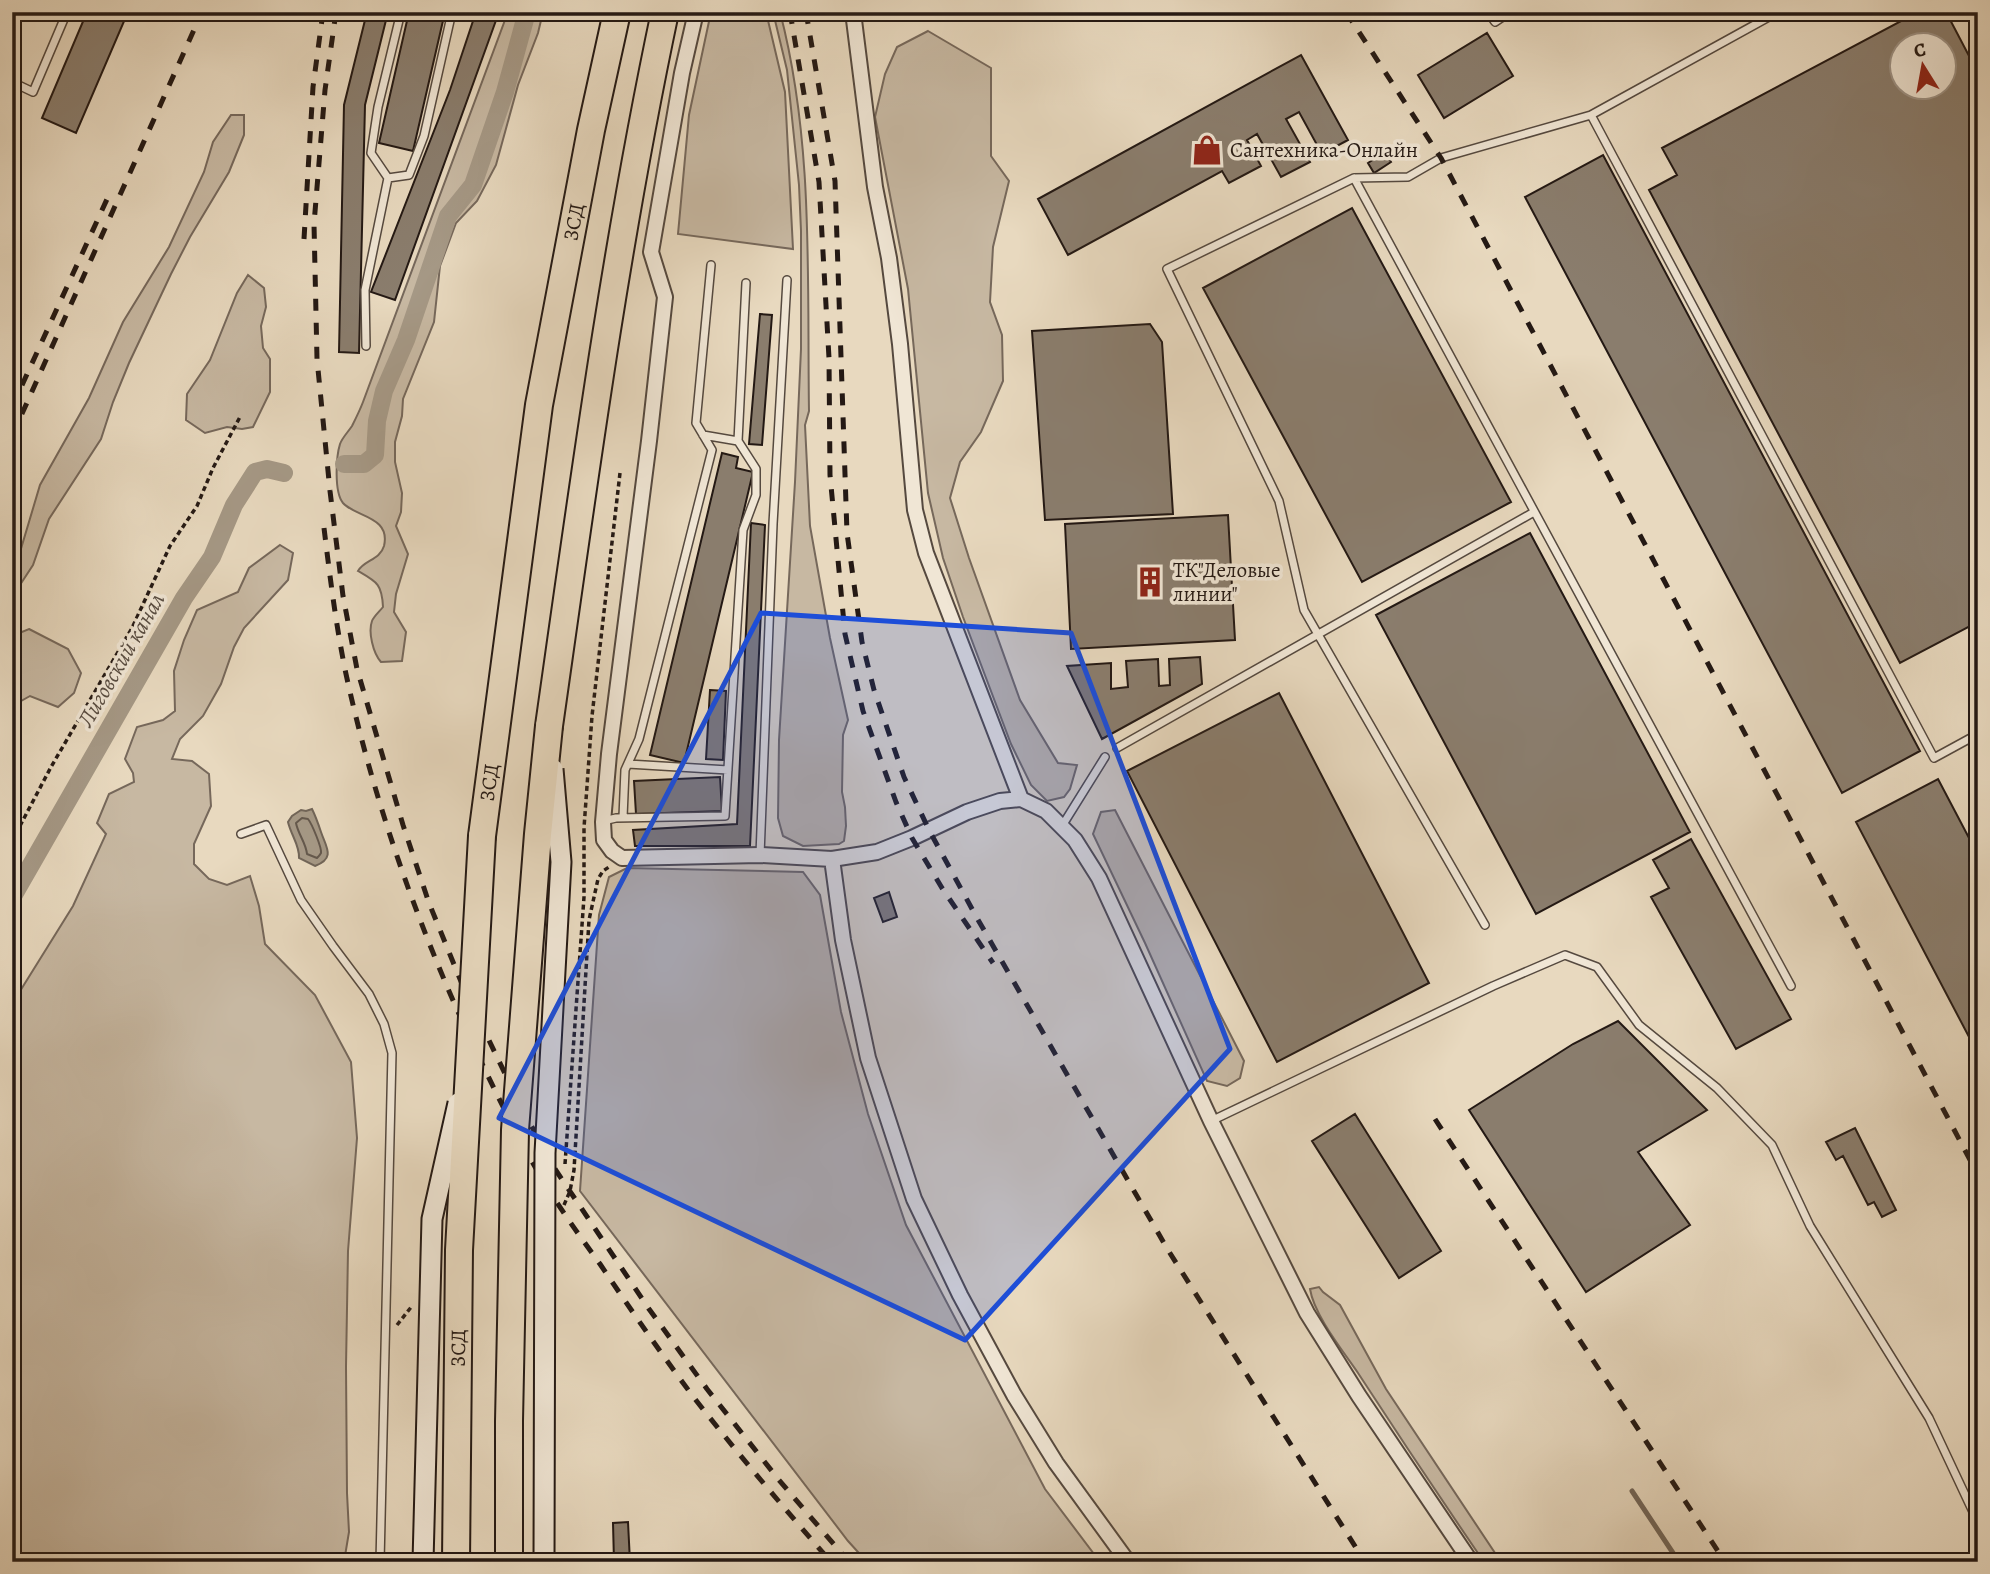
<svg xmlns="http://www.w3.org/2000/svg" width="1990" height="1574" viewBox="0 0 1990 1574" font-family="Alegreya,serif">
<rect width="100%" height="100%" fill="#e8d9bf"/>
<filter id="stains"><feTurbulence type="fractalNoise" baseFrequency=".00286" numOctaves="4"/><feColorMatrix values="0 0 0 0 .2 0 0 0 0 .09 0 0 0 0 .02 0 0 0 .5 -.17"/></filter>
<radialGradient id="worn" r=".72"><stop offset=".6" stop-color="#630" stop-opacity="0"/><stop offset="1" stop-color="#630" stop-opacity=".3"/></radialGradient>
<path fill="#c7b8a2" stroke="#76685b" stroke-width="2" d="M508 12H543L538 33 518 85 496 165 477 201 456 223 440 266 434 322 403 399 402 416 395 442V462L402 493 401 512 396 526 408 554 396 594 394 612 406 632 402 661 381 662C373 653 368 632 372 621 374 616 380 611 383 607 382 584 377 582 358 571 364 560 380 560 384 546 391 516 355 517 343 503 334 492 336 457 340 444 342 438 348 432 352 426 356 418 360 410 363 402Z
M711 12H766L785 92 793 249 678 234 689 115Z
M773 12H780C814 142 807 278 809 411L805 425 810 526 830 638 848 720 843 735 842 792 845 807 846 826 844 841 839 844 803 846 783 836 778 818 779 740 795 482 801 349V231L799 185 787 70Z
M928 31 991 68V156L1009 181 993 247 990 302 1002 335 1003 381 981 432 960 462 950 498 969 558 1020 700 1058 763 1077 765 1070 789 1064 797 1047 801 1031 785 1011 744 963 617 943 558 928 493 908 289 875 117 885 74 897 47Z
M231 115H244V135L229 172 190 237 171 274 129 363 113 402 101 439 49 519 33 565 18 588 12 590V563L20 552 40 485 89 398 123 322 169 247 204 172 213 142Z
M248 275 264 288 266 307 261 326 263 348 270 359V392L253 427 242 429 227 427 205 433 186 420 187 394 210 360 237 293Z
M280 545 293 553 288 580 244 628 234 647 221 684 203 716 180 739 172 759 192 761 209 774 211 806 194 844V864L209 879 227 885 250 876 259 906 265 944 315 995 351 1062 357 1138 348 1251 346 1367 347 1493 349 1532 344 1562H12V1004L73 906 106 834 97 823 109 794 134 782 133 773 125 759 137 727 163 720 175 711 174 671 184 640 197 610 238 592 249 568Z
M29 629 68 649 81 673 74 693 58 707 30 696 12 706V636Z
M1115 810 1244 1061 1240 1078 1227 1086 1207 1081 1145 943 1093 834 1101 812Z
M627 868 803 872 820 895 841 1012 868 1114 906 1225 1045 1489 1100 1562H867L848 1541 580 1191 599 915 609 877Z
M1319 1287 1323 1292 1340 1305 1386 1389 1501 1562H1484C1441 1499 1399 1436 1358 1373 1343 1351 1314 1315 1310 1289Z"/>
<path fill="#a59885" stroke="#716558" stroke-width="2" d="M312 809C316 817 318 823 321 832 326 847 336 858 315 866L299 858C300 846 291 835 288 822L292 816 301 810 306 811Z"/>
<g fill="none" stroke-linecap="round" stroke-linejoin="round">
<path stroke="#64584c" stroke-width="2" d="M302 818 308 819C312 824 322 848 321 853 320 855 318 857 317 858L307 854C306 843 298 834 296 823Z"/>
<path stroke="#716558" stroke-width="5" d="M1632 1491 1679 1562"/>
<path stroke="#a59885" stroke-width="18" d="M344 464H364L375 455 377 421 384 391 406 340 448 216 473 185 505 92 527 12
M12 898 184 598 212 557 234 505 255 472 267 469 284 473"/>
</g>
<path fill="#8a7d6d" stroke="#241914" stroke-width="2" fill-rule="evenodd" d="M87 12H128L76 133 42 118Z
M367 12H388L365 105 359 353 339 352 344 105Z
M409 12H445L413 151 379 143Z
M476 12H499L395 300 371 292 450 90Z
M1918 12H1946L1978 73V622L1900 663 1649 190 1677 175 1662 148ZM1902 46H1944V88H1902Z
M1487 33 1513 76 1444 118 1418 75Z
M1301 55 1348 140 1322 154 1299 112 1286 119 1310 162 1281 177 1257 134 1247 140 1261 166 1229 183 1222 171 1068 255 1038 199Z
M1385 152 1391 162 1374 173 1368 163Z
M1603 155 1920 751 1842 793 1525 197Z
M1352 208 1511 502 1362 582 1203 288Z
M760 314 772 315 762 445 749 444Z
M1150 324 1162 342 1173 514 1045 520 1032 331Z
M722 453 738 457 736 468 753 472 684 763 650 755Z
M1228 515 1235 640 1071 649 1065 524Z
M751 523 765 525 750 846H635L633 830 737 824Z
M1530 533 1690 832 1536 914 1376 615Z
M1200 657 1202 684 1102 739 1067 666 1111 663V689L1128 687 1126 661 1158 659 1159 686 1170 685 1169 659Z
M710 690 726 691 723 760 706 759Z
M1279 693 1429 983 1277 1062 1127 771Z
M720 777 722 811 636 814 634 781Z
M1938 779 1978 855V1054L1856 822Z
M1691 839 1791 1019 1736 1049 1651 897 1669 888 1653 860Z
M889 892 897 917 883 922 874 898Z
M1618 1021 1707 1110 1638 1152 1690 1225 1586 1292 1469 1110 1573 1044Z
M1355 1114 1441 1251 1399 1278 1312 1141Z
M1855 1128 1896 1210 1882 1217 1874 1202 1868 1205 1843 1156 1836 1160 1826 1142Z
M628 1522 630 1562H614L613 1523Z"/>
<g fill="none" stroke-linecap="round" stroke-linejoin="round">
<g stroke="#55493f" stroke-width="10">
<path id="lane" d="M401 12 378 107 371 153 388 178 409 175 424 136 452 12
M1488 12 1495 22 1510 12
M12 82 33 92 67 12
M1591 115 1778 12
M1354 178 1791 986
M366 346 365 290 388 178
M703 435 738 441
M1117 748 1534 512
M628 764 728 770
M623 817 625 770 639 739 712 450 696 423 711 265
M603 821 616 818 725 816 743 530 756 495V469L738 441 746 283
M1062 826 1105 757
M241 834 266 825 301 900 333 946 369 994 384 1024 392 1053 380 1562
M760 855 773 524 787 280
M1485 925 1304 610 1279 501 1167 269 1354 178 1408 177 1441 158 1591 115 1934 758 1978 734
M1211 1121 1493 986 1565 955 1597 967 1639 1025 1717 1088 1772 1145 1810 1226 1929 1418 1975 1516 1978 1531"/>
</g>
<g stroke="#55493f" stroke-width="18">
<path id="street" d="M696 12 682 73 651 252 665 297 649 441 609 754 603 822 604 840 612 851 622 858 760 855 832 859 877 852 912 838 967 812 1000 801 1021 799 1046 811 1075 840 1099 878 1211 1121 1307 1313 1359 1396 1471 1562
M853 12 875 187 889 258 900 344 915 510 926 553 1021 799
M832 859 843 940 868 1058 914 1199 960 1295 1014 1395 1056 1463 1128 1562"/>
</g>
<g stroke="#241914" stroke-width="30">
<g id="highway">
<path d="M549 726C583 487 615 248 665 12"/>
<path id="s1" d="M482 836 539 405 591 130 617 12"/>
</g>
</g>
<path stroke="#241914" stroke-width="3.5" stroke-dasharray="5 3.5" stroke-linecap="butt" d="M12 841 51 767 132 628 170 546 197 506 213 468 241 415
M564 1205 570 1191 574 1170 589 920 598 879 603 871 609 867
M397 1325 412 1306"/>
<use href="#lane" stroke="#f0e6d5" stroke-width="7"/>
<use href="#street" stroke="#f0e6d5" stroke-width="14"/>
<use href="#highway" stroke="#e8d9bf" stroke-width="26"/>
<path stroke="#241914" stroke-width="5" stroke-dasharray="12 12" stroke-linecap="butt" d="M336 12 325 90 314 224 317 359 330 491 343 596 357 669 403 825 429 903 462 984 521 1107 555 1169 649 1309 707 1389 779 1480 849 1562
M790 12 819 182 829 358 830 475 845 634 863 711 896 802 912 838 942 888 993 963
M806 12 835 181 847 533 862 642 874 690 904 777 929 830 977 918 1168 1250 1365 1562
M1346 12 1441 158 1978 1175
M304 239 313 87 323 12
M12 407 108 197
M12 436 202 12
M324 528C330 577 336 626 346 674 374 803 420 932 476 1051 498 1097 520 1143 547 1187 563 1213 582 1239 600 1264 631 1310 662 1355 695 1399 739 1455 784 1508 831 1562
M1435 1119 1725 1562"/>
<g stroke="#241914" stroke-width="23" stroke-linecap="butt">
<path id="secondary-bridge" d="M423 1562 432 1219 458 1103
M544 1562 545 1153 561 862 553 769"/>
</g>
<g stroke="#241914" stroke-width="30" stroke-linecap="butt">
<g id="highway-bridge">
<path id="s2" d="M456 1562 459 1250 482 836"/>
<path d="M509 1562V1421L515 1130 538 834 549 726"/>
</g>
</g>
<path stroke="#241914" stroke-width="3.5" stroke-dasharray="5 3.5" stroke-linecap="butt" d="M565 1164 584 897V828L592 716 620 473"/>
<use href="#secondary-bridge" stroke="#f0e6d5" stroke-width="19"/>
<use href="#highway-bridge" stroke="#e8d9bf" stroke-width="26"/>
</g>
<path fill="#1d4ed8" fill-opacity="0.2" stroke="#1d4ed8" stroke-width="5" stroke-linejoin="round" d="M761 613 1071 633 1230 1049 965 1340 499 1118Z"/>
<defs>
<g id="shop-bare" transform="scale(2.415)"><path d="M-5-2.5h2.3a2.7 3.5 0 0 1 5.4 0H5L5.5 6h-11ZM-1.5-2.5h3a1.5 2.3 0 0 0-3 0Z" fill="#8f2418" stroke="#f0e6d5" stroke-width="2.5" paint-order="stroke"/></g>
<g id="building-bare" transform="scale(2.415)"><path d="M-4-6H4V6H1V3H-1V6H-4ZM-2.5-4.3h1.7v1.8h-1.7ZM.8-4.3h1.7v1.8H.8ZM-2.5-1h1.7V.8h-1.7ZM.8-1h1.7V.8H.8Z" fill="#8f2418" stroke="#f0e6d5" stroke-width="2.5" paint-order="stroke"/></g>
</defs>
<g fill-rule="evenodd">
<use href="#shop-bare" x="1207" y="150"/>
<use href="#building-bare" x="1150" y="582"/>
</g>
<g text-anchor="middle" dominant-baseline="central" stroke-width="7" stroke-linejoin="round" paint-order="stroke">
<g font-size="21" fill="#241914" stroke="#f0e6d5" text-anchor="start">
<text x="1230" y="150">Сантехника-Онлайн</text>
<text x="1173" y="570">ТК"Деловые<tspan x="1173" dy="24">линии"</tspan></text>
</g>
<g font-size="21" fill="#241914" stroke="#f0e6d5">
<text stroke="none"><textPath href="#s1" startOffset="621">ЗСД</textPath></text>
<text stroke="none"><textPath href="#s1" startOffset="54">ЗСД</textPath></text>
<text stroke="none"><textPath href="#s2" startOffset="214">ЗСД</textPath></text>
</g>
<g font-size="23" font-style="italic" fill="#584c41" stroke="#f0e6d5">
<text transform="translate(121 660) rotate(-60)">Лиговский канал</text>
</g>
</g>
<rect width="1990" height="1574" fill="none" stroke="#e8d9bf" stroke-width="42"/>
<rect x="14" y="14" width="1962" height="1546" fill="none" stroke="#241914" stroke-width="3.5"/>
<rect x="21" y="21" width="1948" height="1532" fill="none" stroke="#241914" stroke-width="2"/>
<g transform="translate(1923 66) rotate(349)"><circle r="33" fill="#f0e6d5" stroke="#9e9488" stroke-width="2"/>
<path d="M0-5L12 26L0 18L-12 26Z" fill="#8f2418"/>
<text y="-10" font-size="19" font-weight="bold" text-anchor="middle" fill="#241914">С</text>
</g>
<rect width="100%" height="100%" filter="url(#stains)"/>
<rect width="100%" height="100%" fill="url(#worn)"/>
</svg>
